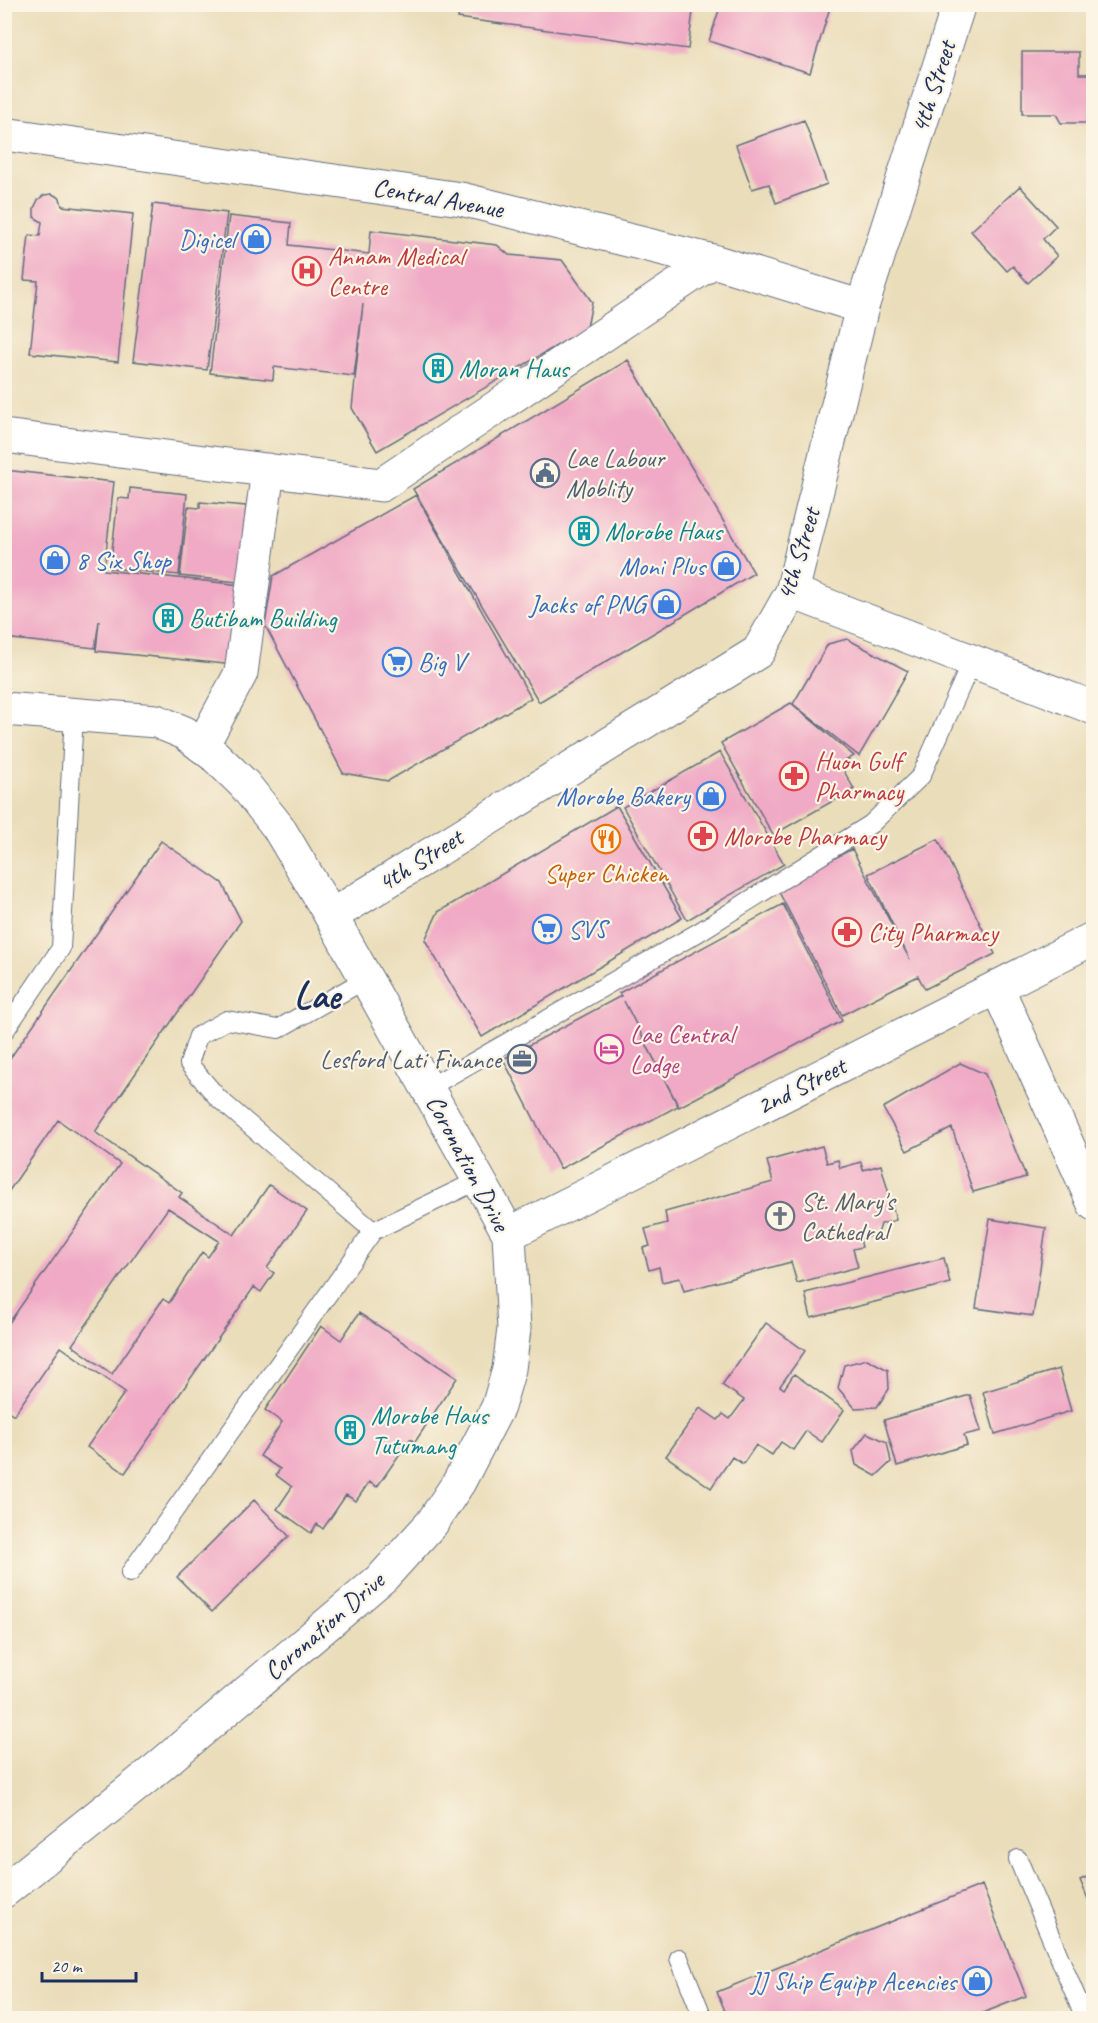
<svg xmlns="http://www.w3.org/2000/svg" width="1098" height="2023" viewBox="0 0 1098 2023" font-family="Caveat,sans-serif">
<rect width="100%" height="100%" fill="#fcf5e5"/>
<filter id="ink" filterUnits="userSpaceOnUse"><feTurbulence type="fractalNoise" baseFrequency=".0167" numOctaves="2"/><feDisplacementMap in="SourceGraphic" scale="12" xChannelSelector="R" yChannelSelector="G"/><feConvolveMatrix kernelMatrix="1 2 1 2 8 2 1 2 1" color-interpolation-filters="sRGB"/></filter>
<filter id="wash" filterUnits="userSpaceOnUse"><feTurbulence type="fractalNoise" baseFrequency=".008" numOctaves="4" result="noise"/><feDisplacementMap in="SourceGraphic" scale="24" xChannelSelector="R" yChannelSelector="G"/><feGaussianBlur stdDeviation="1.35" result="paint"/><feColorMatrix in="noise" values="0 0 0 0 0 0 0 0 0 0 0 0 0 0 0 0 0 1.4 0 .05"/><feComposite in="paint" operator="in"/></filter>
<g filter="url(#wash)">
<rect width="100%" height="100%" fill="#eaddba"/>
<g id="blocks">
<path fill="#f0aac5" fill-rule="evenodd" d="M460 4H694L688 49 458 18Z
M721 4H831L810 73 709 41Z
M1022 52H1079V74H1094V123H1061L1056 114H1022Z
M804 120 827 184 776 203 769 184 752 189 736 145Z
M1020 186 1056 226 1043 239 1057 256 1028 283 1013 266 1007 271 971 231Z
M52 194 60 198 62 206 133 214 118 362 30 353 38 281 24 280 29 235 40 236 42 222 34 217V208L38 200 44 195Z
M153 204 227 213 207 370 133 361Z
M229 216 291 223 289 245 369 254 371 230 497 245 509 255 562 260 592 302 587 328 377 451 352 408 363 304 354 376 274 367 273 380 210 373Z
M628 360 754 573 539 702 413 489Z
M4 470 114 482 104 570 241 585 233 653 225 664 96 651 99 621 95 648 4 638Z
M130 488 187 494 179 575 110 568 118 498 129 499Z
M416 495 531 698 388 781 343 773 265 625 273 576Z
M200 502 246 506 238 582 180 576 188 507 200 508Z
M847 639 908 671 859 756 793 704 828 644Z
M791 703 854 756 840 764 854 789 773 835 721 743Z
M720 752 784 864 687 920 623 807Z
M617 806 682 918 482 1037 425 940 438 912Z
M938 839 995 954 925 989 918 976 842 1015 777 888 852 849 910 960 868 874Z
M161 841 222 883 241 921 95 1132 182 1193 179 1197 234 1235 269 1185 307 1211 267 1268 274 1273 261 1292 254 1287 125 1473 87 1447 125 1392 61 1347 14 1415 4 1408V1330L120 1164 58 1120 4 1198V1067ZM168 1208 219 1241 208 1257 202 1252 169 1303 163 1299 112 1374 72 1345Z
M783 904 842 1021 679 1107 624 1001 678 1106 560 1169 503 1059 621 996 619 993Z
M960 1063 985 1074 1026 1177 973 1192 952 1128 907 1151 883 1108Z
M822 1146 827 1163 838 1160 840 1168 861 1162 863 1170 881 1165 896 1220 881 1224 878 1234 860 1239 862 1247 853 1249 858 1267 797 1283 791 1262 684 1291 680 1278 662 1282 659 1267 649 1270 643 1248 650 1246 645 1229 667 1223 665 1212 773 1182 767 1161Z
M990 1219 1046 1228 1033 1316 976 1308Z
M944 1258 950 1283 811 1318 805 1293Z
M359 1313 457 1378 415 1442 410 1439 377 1487 369 1482 356 1501 346 1495 323 1529 317 1524 311 1533 277 1509 292 1487 276 1475 280 1469 260 1456 282 1422 265 1410 321 1326 341 1340Z
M766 1323 805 1351 780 1386 784 1389 794 1374 844 1410 822 1442 806 1431 793 1450 781 1442 772 1455 756 1445 743 1464 732 1457 711 1488 666 1456 700 1408 718 1420 723 1414 730 1419 744 1400 722 1385Z
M867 1359 888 1370 889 1389 877 1407 855 1408 838 1388 844 1365Z
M1059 1369 1071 1411 995 1434 983 1392Z
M970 1395 981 1431 964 1435 967 1445 897 1466 884 1420Z
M867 1433 887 1442 891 1462 876 1476 856 1465 853 1451Z
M254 1500 289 1536 212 1612 177 1577Z
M1094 1874V1911H1093L1080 1880Z
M982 1885 1026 1996 970 2018H728L717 1992Z"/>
</g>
</g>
<g filter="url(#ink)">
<use href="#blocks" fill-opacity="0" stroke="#636c7e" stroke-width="1.5"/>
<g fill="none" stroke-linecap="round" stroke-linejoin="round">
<g stroke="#636c7e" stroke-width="20">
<path id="service" d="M366 979 278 1029 227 1020 198 1036 189 1064 218 1098 373 1231 479 1180
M4 1032 61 948 74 715
M428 1088 699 932 871 824 921 776 972 661
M130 1573 373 1231
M1018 1859 1085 2018
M679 1958 703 2018"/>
</g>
<g stroke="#636c7e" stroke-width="35">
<path id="minor" d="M4 134 461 199 713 261 862 307
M4 436 381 485 713 261
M792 592 1094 708
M202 746 241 673 268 470
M331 916 758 652 792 592 862 307 959 4
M997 987 1094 1204
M509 1234 1094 938"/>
</g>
<g stroke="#636c7e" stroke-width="35">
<path id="tertiary" d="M4 709 156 721 185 733 215 756 244 784 278 827 331 916 509 1234 514 1329 509 1369 498 1407 459 1482 432 1523 383 1577 154 1771 4 1891"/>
</g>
<use href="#service" stroke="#fff" stroke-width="18"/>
<use href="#minor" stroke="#fff" stroke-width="33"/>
<use href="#tertiary" stroke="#fff" stroke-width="33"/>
</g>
</g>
<defs>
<g id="shop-ring" transform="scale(1.5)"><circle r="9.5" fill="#fcf5e5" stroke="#3f7fe0" stroke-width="1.5"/><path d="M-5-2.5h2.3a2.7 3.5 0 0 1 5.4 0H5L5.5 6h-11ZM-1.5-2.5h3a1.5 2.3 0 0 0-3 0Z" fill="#3f7fe0"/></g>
<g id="hospital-ring" transform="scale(1.5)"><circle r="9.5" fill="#fcf5e5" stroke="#e0444e" stroke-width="1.5"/><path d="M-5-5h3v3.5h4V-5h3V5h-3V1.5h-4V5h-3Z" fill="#e0444e"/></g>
<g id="building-ring" transform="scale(1.5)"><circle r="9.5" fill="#fcf5e5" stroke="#0f9aa8" stroke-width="1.5"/><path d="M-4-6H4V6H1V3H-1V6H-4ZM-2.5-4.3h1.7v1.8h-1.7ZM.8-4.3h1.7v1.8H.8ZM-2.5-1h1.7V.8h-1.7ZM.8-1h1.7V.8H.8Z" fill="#0f9aa8"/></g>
<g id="civic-ring" transform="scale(1.5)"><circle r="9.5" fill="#fcf5e5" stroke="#5c6f8a" stroke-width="1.5"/><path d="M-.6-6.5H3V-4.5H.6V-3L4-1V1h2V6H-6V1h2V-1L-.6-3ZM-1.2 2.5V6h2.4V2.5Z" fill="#5c6f8a"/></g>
<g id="supermarket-ring" transform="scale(1.5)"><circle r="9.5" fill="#fcf5e5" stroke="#3f7fe0" stroke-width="1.5"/><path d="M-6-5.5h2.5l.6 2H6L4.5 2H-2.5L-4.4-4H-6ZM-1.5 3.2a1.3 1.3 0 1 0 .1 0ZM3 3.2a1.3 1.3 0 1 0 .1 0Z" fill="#3f7fe0"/></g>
<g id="pharmacy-ring" transform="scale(1.5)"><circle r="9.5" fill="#fcf5e5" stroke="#e0444e" stroke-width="1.5"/><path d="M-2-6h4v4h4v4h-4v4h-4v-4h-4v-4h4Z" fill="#e0444e"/></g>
<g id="restaurant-ring" transform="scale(1.5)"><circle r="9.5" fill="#fcf5e5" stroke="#e8710a" stroke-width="1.5"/><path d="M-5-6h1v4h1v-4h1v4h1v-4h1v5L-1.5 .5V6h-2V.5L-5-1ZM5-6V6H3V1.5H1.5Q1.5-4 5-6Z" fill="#e8710a"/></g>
<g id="hotel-ring" transform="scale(1.5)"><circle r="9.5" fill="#fcf5e5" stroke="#d1479c" stroke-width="1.5"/><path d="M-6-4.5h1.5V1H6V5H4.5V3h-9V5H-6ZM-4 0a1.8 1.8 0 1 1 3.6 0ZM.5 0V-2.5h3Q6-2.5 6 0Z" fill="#d1479c"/></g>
<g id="office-ring" transform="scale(1.5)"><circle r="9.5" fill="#fcf5e5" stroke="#5c6f8a" stroke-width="1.5"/><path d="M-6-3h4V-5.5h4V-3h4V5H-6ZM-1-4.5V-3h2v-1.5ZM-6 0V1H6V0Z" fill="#5c6f8a"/></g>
<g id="church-ring" transform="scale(1.5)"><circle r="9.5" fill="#fcf5e5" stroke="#6b7280" stroke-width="1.5"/><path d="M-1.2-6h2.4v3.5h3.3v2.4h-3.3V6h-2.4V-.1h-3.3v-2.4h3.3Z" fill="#6b7280"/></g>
</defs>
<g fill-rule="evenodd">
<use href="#shop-ring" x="256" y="239"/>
<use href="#hospital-ring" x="307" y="271"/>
<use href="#building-ring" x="438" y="368"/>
<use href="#civic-ring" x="545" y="473"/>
<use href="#building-ring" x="584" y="531"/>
<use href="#shop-ring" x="55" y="560"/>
<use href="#shop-ring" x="726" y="566"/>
<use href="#shop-ring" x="666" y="604"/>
<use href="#building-ring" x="168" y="618"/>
<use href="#supermarket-ring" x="397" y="662"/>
<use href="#pharmacy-ring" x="794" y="776"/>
<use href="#shop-ring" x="711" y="796"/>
<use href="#pharmacy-ring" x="703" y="836"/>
<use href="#restaurant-ring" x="606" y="839"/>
<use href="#supermarket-ring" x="547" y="929"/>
<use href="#pharmacy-ring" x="847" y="932"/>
<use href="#hotel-ring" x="609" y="1049"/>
<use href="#office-ring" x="522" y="1059"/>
<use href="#church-ring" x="780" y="1216"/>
<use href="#building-ring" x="350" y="1430"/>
<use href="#shop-ring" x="977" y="1981"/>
</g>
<g text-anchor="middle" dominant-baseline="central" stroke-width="4.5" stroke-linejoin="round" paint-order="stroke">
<g font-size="26" fill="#1b2f5e" stroke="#fcf5e5">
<text transform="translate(933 87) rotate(-72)">4th Street</text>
<text transform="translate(438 198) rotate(10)">Central Avenue</text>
<text transform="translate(798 554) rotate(-73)">4th Street</text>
<text transform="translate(420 860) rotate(-32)">4th Street</text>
<text transform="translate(801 1086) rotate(-27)">2nd Street</text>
<text transform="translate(468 1163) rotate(62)">Coronation Drive</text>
<text transform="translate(324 1626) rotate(-41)">Coronation Drive</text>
</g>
<g font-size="26" fill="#366cbe" stroke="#fcf5e5" text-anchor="end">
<text x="235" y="239">Digicel</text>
<text x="76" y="560" text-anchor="start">8 Six Shop</text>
<text x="705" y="566">Moni Plus</text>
<text x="645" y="604">Jacks of PNG</text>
<text x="418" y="662" text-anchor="start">Big V</text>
<text x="690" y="796">Morobe Bakery</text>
<text x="568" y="929" text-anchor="start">SVS</text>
<text x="956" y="1981">JJ Ship Equipp Acencies</text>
</g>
<g font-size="26" fill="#be3a42" stroke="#fcf5e5" text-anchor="start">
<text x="328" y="256">Annam Medical<tspan x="328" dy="30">Centre</tspan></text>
<text x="815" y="761">Huon Gulf<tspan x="815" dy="30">Pharmacy</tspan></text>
<text x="724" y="836">Morobe Pharmacy</text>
<text x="868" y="932">City Pharmacy</text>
</g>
<g font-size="26" fill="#0d838f" stroke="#fcf5e5" text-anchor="start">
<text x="459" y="368">Moran Haus</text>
<text x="605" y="531">Morobe Haus</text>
<text x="189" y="618">Butibam Building</text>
<text x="371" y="1415">Morobe Haus<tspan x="371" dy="30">Tutumang</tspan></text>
</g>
<g font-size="26" fill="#4e5e75" stroke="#fcf5e5" text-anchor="start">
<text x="566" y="458">Lae Labour<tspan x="566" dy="30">Moblity</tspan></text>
<text x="501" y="1059" text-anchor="end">Lesford Lati Finance</text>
</g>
<g font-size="26" fill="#c56008" stroke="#fcf5e5">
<text x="606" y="873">Super Chicken</text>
</g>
<g font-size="26" fill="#b23c85" stroke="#fcf5e5" text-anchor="start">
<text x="630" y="1034">Lae Central<tspan x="630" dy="30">Lodge</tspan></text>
</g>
<g font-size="26" fill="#5b616d" stroke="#fcf5e5" text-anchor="start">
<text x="801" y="1201">St. Mary's<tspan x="801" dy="30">Cathedral</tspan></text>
</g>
<g font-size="38" font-weight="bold" fill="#1b2f5e" stroke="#fcf5e5">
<text x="317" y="995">Lae</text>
</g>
</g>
<rect width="1098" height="2023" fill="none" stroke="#fcf5e5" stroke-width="24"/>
<path d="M42 1972v9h94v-9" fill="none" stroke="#1b2f5e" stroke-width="3"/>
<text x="51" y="1972" font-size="18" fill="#1b2f5e" stroke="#fcf5e5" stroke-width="4.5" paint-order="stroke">20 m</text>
</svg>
